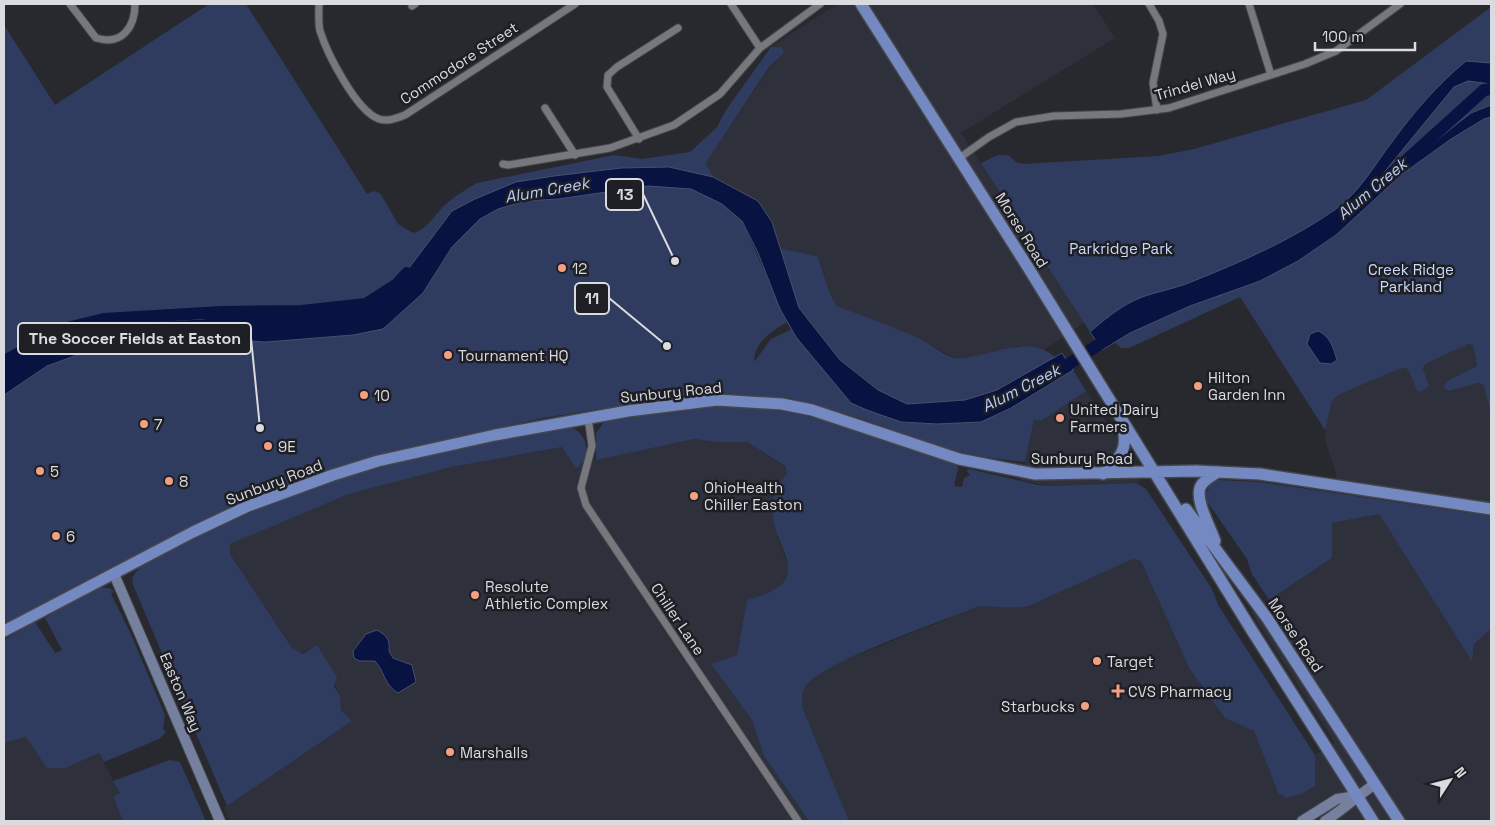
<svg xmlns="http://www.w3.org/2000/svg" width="1495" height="825" viewBox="0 0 1495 825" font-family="'Space Grotesk',sans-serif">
<rect width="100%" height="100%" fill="#27292e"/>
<path fill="#2e313c" d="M837 4H1093L1115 38 961 133 1085 322 1045 349 1016 346 973 358 952 357 921 340 837 306 830 296 823 269 817 256 778 248 772 222 758 202 713 177 706 163 770 67 783 54 778 46 771 47Z
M1467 344 1473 345 1477 366 1449 391 1479 383 1484 385 1486 390 1491 416V516L1336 493V473L1326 443 1325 430 1332 401 1338 395 1399 369 1406 368 1409 371 1417 391 1429 386 1423 367 1425 364Z
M1086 391 1143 477 1137 483 1053 486 1021 481 1034 420 1041 421Z
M694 439 716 442H747L784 466 787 473 775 492 777 536 790 570 788 579 770 594 747 600 737 655 711 664 752 720 764 756 809 821H803L641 578 633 584 792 821H230L224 808 352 721 341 710 340 696 317 645 302 654 292 648 230 554 229 544 349 494 452 467 562 447 576 469 583 462Z
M1379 514 1472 660 1474 644 1491 629V821H849L803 709 801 696 805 686 816 675 845 660 977 607 992 605 1017 608 1029 606 1133 559 1141 561 1189 668 1225 718 1254 731 1278 793 1315 786V755L1335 743 1251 612 1332 558V523Z
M26 737 67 768 99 753 120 794 113 798 123 821H4V743Z"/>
<path fill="#2f3c5f" d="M209 4H246L367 194 373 191 380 193 398 224 413 233C428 229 434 215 445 205 455 196 466 189 477 183L614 155 642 159 690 152 717 127 726 110 771 47H782L784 53 769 67 706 163 713 177 669 167 621 168 516 182 452 211 397 284 366 304 302 311 222 312 204 319 140 322 104 319 67 328 4 361V25L55 105Z
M1491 7V105L1471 113 1458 123 1355 207 1117 328 1090 332 981 163 998 155H1008L1016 162 1023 164 1158 156 1194 149 1366 100Z
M1491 117V416L1484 385 1478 383 1449 391 1445 389 1444 386 1449 380 1477 366 1473 345 1468 344 1425 364 1423 368 1429 386 1420 392 1417 391 1409 371 1406 368 1399 369 1338 395 1332 401 1325 430 1240 297 1129 348H1121L1114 342 1130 333 1190 306 1260 281 1298 261 1336 235 1401 175 1451 139 1484 119Z
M648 186 691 189 722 204 742 221 787 322C771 332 755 341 754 362L771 339 792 329 851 403 901 422 937 424 981 422 1011 408 1073 370 1086 391 1041 421 1034 420 1025 462 976 456 948 449 860 418 789 398 717 393 687 395 543 418 373 456 261 496 204 520 63 592 4 626V395L47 366 110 343 140 347H177L211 339 266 342 353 335 439 269 452 247 480 219 498 209 525 201 558 199Z
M778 248 817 256C825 272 826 291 837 306 865 317 895 327 922 340 932 345 945 357 956 358 989 359 1026 332 1055 357L997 390 965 400 907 404 878 390 840 360 799 308Z
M714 404 787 408 792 412 850 428 956 465 958 468 954 486 962 487 964 478 970 475 967 471 969 469 1038 485 1053 486 1137 483 1146 489 1212 589 1218 605 1315 755V786L1301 794 1286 798 1278 793 1254 731 1225 718 1189 668 1141 561 1133 559 1029 606C1012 610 995 605 977 607 945 620 819 663 805 687 801 694 802 701 803 709L849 821H809L764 756 752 720 711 664 737 655 747 600C831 578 758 544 775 493 777 486 783 479 787 473L785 466 747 442H716L694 439 596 460V433L604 422 689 407Z
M568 427C588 430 593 458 576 469L562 447 452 467 349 494 230 544V554L292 648 303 654 317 645 337 677 334 686 340 696 341 710 352 721 227 806 133 585C126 567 169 551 184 544 261 505 341 473 426 452 472 441 521 435 568 427Z
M1218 480 1259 482 1491 516V629L1474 644 1472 661 1379 514 1332 523V558L1269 600 1252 574 1247 559 1206 500V493L1209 488 1206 484Z
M97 588H109L114 591 111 594 130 632 165 715 163 729 166 732 159 739 104 762 99 753 66 768H47L26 737 4 743V640L35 622 55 653 62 650 45 618Z
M170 760 180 762 206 821H123L113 797 120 793 113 781Z"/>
<path fill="#091341" stroke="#484f70" d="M1466 61 1491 63V84L1468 81 1454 87 1377 181 1384 183 1458 123 1471 113 1491 105V117L1484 119 1451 139 1401 175 1336 235 1298 261 1260 281 1190 306 1130 333 1102 350 1090 332C1104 320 1117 309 1133 301 1151 292 1172 290 1191 282 1241 262 1292 240 1336 209 1360 192 1375 164 1392 142 1413 113 1438 84 1466 61Z
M669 167 713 177 758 201 772 222 799 308 840 360 878 390 907 404 965 400 997 390 1062 353 1073 370 1011 408 981 422 937 424 901 422 867 410 851 403 796 337 780 309 758 253 742 221 722 204 691 189 648 186 558 199 525 201 498 209 480 219 452 247 423 293 383 329 353 335 266 342 211 339 177 347H140L110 343 47 366 4 395V361L67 328 104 319 140 322 204 319 222 312 302 311 366 304 397 284 452 211 475 199 516 182 554 176 621 168Z
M1318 331C1330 336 1333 347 1337 360L1331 364 1320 363 1307 344 1310 334Z
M377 630C387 636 390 639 389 651L393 658 412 665 416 682 398 693C384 685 385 672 375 661H359L354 658 353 651 366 634Z"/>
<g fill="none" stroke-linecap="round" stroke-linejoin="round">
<path stroke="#091341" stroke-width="12" d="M1369 194 1484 90 1491 89
M4 361 67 328 104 319 222 312 302 311 366 304 397 284 407 273
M1055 373 1112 336"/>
<g stroke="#45464a" stroke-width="9">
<path id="street" d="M70 4 96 38C122 46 135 27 135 4
M319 4C319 12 318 23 320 31 327 53 356 111 379 119 388 122 397 118 405 115L575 4
M731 4 760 48
M1149 4 1159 21 1163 34 1153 83 1157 110
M1249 4 1271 75
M412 6 415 4
M545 108 575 155
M639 139 607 87 608 75 617 67 678 28
M958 159 989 137 1016 122 1054 116 1121 114 1169 108 1305 64 1336 51 1400 4
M503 164 508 165 610 148 674 125 720 94 760 48 820 4
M588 418 592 446 581 488 586 505 798 821"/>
</g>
<g stroke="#45464a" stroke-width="12">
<path id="secondary" d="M114 574 220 821
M1302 821 1337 799 1357 796
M1325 821C1343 810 1357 796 1375 784"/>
</g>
<g stroke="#45464a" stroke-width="14">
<path id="primary" d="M861 4 1029 269 1251 629 1373 821
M1103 474C1121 457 1129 449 1122 424
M1186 509 1267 618 1399 821
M1215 541C1211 528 1192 496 1202 484 1206 479 1213 475 1218 472
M4 631 193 532 248 506 333 475 378 461 495 435 628 411 717 400 782 404 812 410 959 459 1035 474 1196 471 1260 474 1491 509"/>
</g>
<use href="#street" stroke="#76787e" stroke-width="7"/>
<use href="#secondary" stroke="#75809f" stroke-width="10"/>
<use href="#primary" stroke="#7488c1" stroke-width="11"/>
</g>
<g fill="#f39f82" stroke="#1d1f24" stroke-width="2">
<circle cx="562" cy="268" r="5"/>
<circle cx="448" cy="355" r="5"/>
<circle cx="1198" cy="386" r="5"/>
<circle cx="364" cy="395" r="5"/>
<circle cx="1060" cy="418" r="5"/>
<circle cx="144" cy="424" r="5"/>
<circle cx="268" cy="446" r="5"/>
<circle cx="40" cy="471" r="5"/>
<circle cx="169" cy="481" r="5"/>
<circle cx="694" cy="496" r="5"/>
<circle cx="56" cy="536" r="5"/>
<circle cx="475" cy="595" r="5"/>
<circle cx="1097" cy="661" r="5"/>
<path d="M1115.5 683.5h5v5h5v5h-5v5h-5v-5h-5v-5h5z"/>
<circle cx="1085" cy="706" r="5"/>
<circle cx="450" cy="752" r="5"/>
</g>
<g text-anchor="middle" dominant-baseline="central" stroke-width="5" stroke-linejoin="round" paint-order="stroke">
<g font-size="15" fill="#dadbdf" stroke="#1d1f24">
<text transform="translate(459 63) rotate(-33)">Commodore Street</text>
<text transform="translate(1195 84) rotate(-16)">Trindel Way</text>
<text transform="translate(1022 230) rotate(58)">Morse Road</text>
<text transform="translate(671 392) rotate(-6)">Sunbury Road</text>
<text x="1082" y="458">Sunbury Road</text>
<text transform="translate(274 482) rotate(-21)">Sunbury Road</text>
<text transform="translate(678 619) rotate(56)">Chiller Lane</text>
<text transform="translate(1296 635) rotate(56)">Morse Road</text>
<text transform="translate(181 692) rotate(67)">Easton Way</text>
</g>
<g font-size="15" fill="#cddafb" stroke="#1d1f24">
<text x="1121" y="248">Parkridge Park</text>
<text x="1411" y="269">Creek Ridge<tspan x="1411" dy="17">Parkland</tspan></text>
</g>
<g font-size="15" fill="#dadbdf" stroke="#1d1f24" text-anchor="start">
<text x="572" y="268">12</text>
<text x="458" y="355">Tournament HQ</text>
<text x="1208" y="377">Hilton<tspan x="1208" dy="17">Garden Inn</tspan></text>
<text x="374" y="395">10</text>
<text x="1070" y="409">United Dairy<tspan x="1070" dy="17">Farmers</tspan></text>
<text x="154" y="424">7</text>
<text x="278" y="446">9E</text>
<text x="50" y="471">5</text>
<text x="179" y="481">8</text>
<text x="704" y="487">OhioHealth<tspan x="704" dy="17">Chiller Easton</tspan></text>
<text x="66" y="536">6</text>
<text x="485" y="586">Resolute<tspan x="485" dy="17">Athletic Complex</tspan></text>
<text x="1107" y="661">Target</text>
<text x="1128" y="691">CVS Pharmacy</text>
<text x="1075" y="706" text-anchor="end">Starbucks</text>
<text x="460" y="752">Marshalls</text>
</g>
<g font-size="16" font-style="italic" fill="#b8cbfb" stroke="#1d1f24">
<text transform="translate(1372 189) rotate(-40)">Alum Creek</text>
<text transform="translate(547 190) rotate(-10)">Alum Creek</text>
<text transform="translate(1021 388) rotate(-27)">Alum Creek</text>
</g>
</g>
<path fill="none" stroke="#dadbdf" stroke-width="2" d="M675 261L643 194M667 346L609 298M260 428L251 338"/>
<g fill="#dadbdf" stroke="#1d1f24" stroke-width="2">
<circle cx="675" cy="261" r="5"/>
<circle cx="667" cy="346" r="5"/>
<circle cx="260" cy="428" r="5"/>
</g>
<g fill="#1d1f24" stroke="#dadbdf" stroke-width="2">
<rect x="606" y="179" width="37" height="31" rx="5"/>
<rect x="575" y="283" width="34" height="31" rx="5"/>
<rect x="18" y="323" width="233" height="31" rx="5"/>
</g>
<g font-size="16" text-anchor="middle" font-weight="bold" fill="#dadbdf">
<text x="625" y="200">13</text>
<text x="592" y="304">11</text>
<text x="135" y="344">The Soccer Fields at Easton</text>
</g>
<rect width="1495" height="825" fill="none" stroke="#dadbdf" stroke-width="10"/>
<g transform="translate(1450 780) rotate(54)" stroke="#1d1f24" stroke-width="4" paint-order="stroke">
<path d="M0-4L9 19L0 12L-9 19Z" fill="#dadbdf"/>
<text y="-8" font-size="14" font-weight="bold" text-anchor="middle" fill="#dadbdf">N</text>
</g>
<path d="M1315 42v8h100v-8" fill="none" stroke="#dadbdf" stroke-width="2.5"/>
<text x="1322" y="42" font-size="15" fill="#dadbdf" stroke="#1d1f24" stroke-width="4" paint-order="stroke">100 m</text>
</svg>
